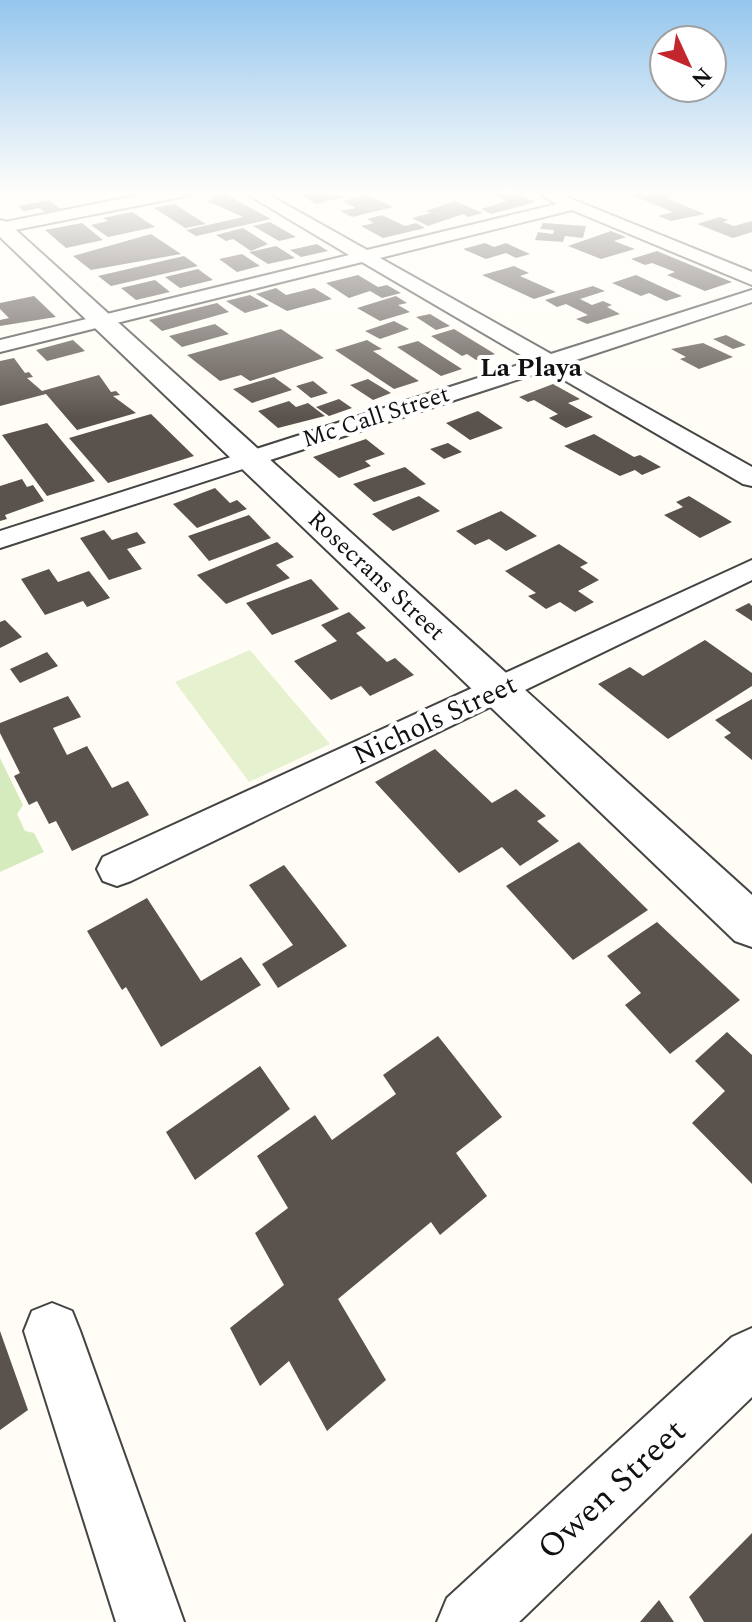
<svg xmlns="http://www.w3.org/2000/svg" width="752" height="1622" viewBox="0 0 752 1622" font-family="Spectral,serif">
<rect width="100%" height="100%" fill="#fffdf5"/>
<path fill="#d5ebbd" d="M0 758 23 805 17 814 25 831 34 833 44 852 0 872Z"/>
<path fill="#e6f2cf" d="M250 650 330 744 249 782 175 682Z"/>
<path fill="#5a524d" d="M319 191H333L345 197 316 204 300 195Z
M484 191H510L536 202 491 214 481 209 507 201Z
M645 191H660L673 196 666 198 705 214 671 221 658 216 673 212 632 195Z
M225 194 271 219 196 236 186 230 243 217 207 201 213 199 209 197Z
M367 195 393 207 352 217 340 211 356 208 342 201Z
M49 200 61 209 45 212 39 208 24 211 18 206Z
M455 201 483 213 468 217 463 214 428 226 412 218 431 213 426 211Z
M174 204 206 224 185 228 154 208Z
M132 212 155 227 108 237 91 225 108 221 103 218Z
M382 215 405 226 416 223 425 228 383 238 361 226 374 223 367 219Z
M720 217 728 220 723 222 734 226 752 221V232L733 238 697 224Z
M270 222 296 237 279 241 253 226Z
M82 223 103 240 66 248 45 230Z
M543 223 586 226 583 238 565 236 563 242 535 240 538 232 553 234 554 230 540 229Z
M243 228 268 244 251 251 233 239 226 241 216 235Z
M611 231 626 237 614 241 635 249 601 259 568 246Z
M151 234 181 254 91 270 73 256Z
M485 243 494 247 506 243 530 254 516 258 506 253 486 259 463 249Z
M317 244 328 251 301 257 290 250Z
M276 246 295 258 268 264 249 252Z
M657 251 732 282 705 291 667 275 675 272 652 263 645 265 631 259Z
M242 254 260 266 237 272 219 259Z
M184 256 198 266 111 286 98 276Z
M514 266 529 273 520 276 556 292 534 299 482 275Z
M198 269 213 280 180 288 165 277Z
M358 275 378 287 387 285 401 293 382 298 370 291 349 298 326 283Z
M636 275 682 296 666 301 649 293 641 296 612 283Z
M155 280 170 292 136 300 121 288Z
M593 286 605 291 580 299 592 305 603 301 612 305 607 307 620 314 587 324 576 319 588 315 566 304 557 307 545 300Z
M276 288 286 295 314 288 332 299 287 311 256 294Z
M250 295 269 306 245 313 226 301Z
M34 296 56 317 0 326V320L9 318 0 309V303Z
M396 296 407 303 398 305 410 312 380 321 357 308Z
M217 303 229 312 162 331 149 320Z
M430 314 450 326 436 330 416 317Z
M394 321 409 329 380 339 365 331Z
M215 324 229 334 182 347 169 336Z
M281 329 324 358 250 381 241 375 220 381 187 355Z
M454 329 495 354 476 360 467 354 462 356 431 336Z
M726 335 746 345 733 349 713 339Z
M73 340 85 351 47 361 36 350Z
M367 340 382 349 373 351 419 381 394 389 335 350Z
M418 341 462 369 441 376 397 347Z
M703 343 733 357 699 369 680 359 686 357 671 349Z
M14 358 25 373 29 372 33 377 27 378 42 391 99 375 111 392 116 391 120 395 113 396 136 413 77 430 46 394 0 406V361Z
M274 377 292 390 252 403 233 389Z
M368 379 391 393 373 400 350 385Z
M313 381 328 393 311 398 296 386Z
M553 384 580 399 568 403 593 417 566 428 549 418 558 414 534 400 528 402 519 397Z
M339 399 352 408 329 416 316 407Z
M289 401 296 407 308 403 325 416 278 428 258 411Z
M478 411 503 428 470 440 446 423Z
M151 414 194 456 108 483 69 438Z
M47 423 95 481 47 496 2 435Z
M594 434 634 457 640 455 661 467 642 475 635 470 620 476 564 446Z
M366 439 385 454 365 461 371 466 339 478 313 457Z
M448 443 462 452 444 459 430 449Z
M405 467 426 484 374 502 353 484Z
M22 479 27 487 33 485 44 501 5 515 7 519 0 521V486Z
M215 488 230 503 237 500 247 509 197 528 173 504Z
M419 496 440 511 393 531 372 514Z
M689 496 732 522 700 538 664 515 683 507 676 502Z
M501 511 537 536 506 551 489 539 475 545 456 531Z
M249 515 271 538 209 561 188 536Z
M104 530 112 540 137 532 146 543 127 549 142 569 109 580 80 538Z
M277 542 294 557 276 565 290 578 226 604 197 575Z
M559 544 588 563 580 567 599 580 578 591 594 602 575 612 560 602 546 609 528 596 536 593 505 571Z
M49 569 58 582 89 571 110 598 87 607 83 601 45 615 21 579Z
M311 579 339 609 272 635 246 603Z
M749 603 752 606V621L735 610Z
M349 612 366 628 356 633 387 662 395 658 414 675 370 696 361 686 331 700 294 661 337 641 321 625Z
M5 620 22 637 0 648V622Z
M705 640 752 673V686L668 739 598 684 630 667 643 676Z
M47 652 58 666 20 683 10 669Z
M68 696 81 717 53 728 67 755 87 746 112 788 128 781 149 815 72 851 56 821 49 824 37 801 29 805 14 776 20 773 0 733V723Z
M752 699V760L724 737 731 733 715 720Z
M435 749 492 803 516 789 546 816 537 821 559 841 520 866 502 847 459 873 375 782Z
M579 842 648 910 573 960 506 886Z
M284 865 347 946 278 988 262 964 293 945 249 885Z
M147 898 201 981 241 957 261 985 161 1047 126 987 122 990 87 931Z
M657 922 740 1000 670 1054 625 1005 641 993 607 956Z
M727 1032 752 1055V1184L692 1123 725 1091 695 1061Z
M438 1036 502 1117 456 1153 487 1196 440 1235 431 1222 338 1299 386 1380 327 1431 289 1361 260 1386 230 1328 284 1285 255 1233 288 1208 257 1156 315 1115 332 1140 396 1094 383 1075Z
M260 1066 290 1109 195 1180 166 1132Z
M0 1331 28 1410 0 1430Z
M752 1533V1622H704L689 1597Z
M659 1600 674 1622H640Z"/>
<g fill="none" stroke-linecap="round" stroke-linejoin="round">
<g stroke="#444" stroke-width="4">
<path id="minor" d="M160 191H194L186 196 0 233V223Z
M242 191H262L367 250 557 204 543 196 552 191 752 272V285L572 210 380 258 551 354 752 290V302L567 363 752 467V486L743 484 547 370 0 548V531L531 361 362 262 0 352V340L349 255Z
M752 560V580L131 881 117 886 103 881 97 869 103 857Z
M52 1303 72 1311 80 1331 184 1622H116L24 1331 32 1311Z
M752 1328V1397L519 1622H437L447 1598 732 1337Z"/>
</g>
<g stroke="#444" stroke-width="4">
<path id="tertiary" d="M0 220 7 222 752 895V947L735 941 0 237Z"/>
</g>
<use href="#minor" fill="#fff" fill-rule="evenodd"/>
<use href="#tertiary" fill="#fff" fill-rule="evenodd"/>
</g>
<linearGradient id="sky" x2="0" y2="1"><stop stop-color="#95c6ee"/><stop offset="0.46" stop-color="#fffefa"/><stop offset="1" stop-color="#fffefa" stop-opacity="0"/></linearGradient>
<rect width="752" height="418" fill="url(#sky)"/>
<g text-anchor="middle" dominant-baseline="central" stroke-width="8" stroke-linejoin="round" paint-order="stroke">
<g font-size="24" fill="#111" stroke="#fff">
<text transform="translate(376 417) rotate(-18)">Mc Call Street</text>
<text transform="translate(376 576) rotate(43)">Rosecrans Street</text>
</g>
<g font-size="26" font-weight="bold" fill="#111" stroke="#fff">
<text x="531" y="368">La Playa</text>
</g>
<g font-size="28" fill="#111" stroke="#fff">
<text transform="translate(435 720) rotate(-25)">Nichols Street</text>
</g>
<g font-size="34" fill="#111" stroke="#fff">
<text transform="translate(612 1490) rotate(-43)">Owen Street</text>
</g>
</g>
<g transform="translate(688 64) rotate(134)"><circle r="38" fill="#ffffff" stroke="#a0a0a0" stroke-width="2"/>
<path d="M0-6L14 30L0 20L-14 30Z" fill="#c4262e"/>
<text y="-12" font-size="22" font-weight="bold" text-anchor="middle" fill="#111111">N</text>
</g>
</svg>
